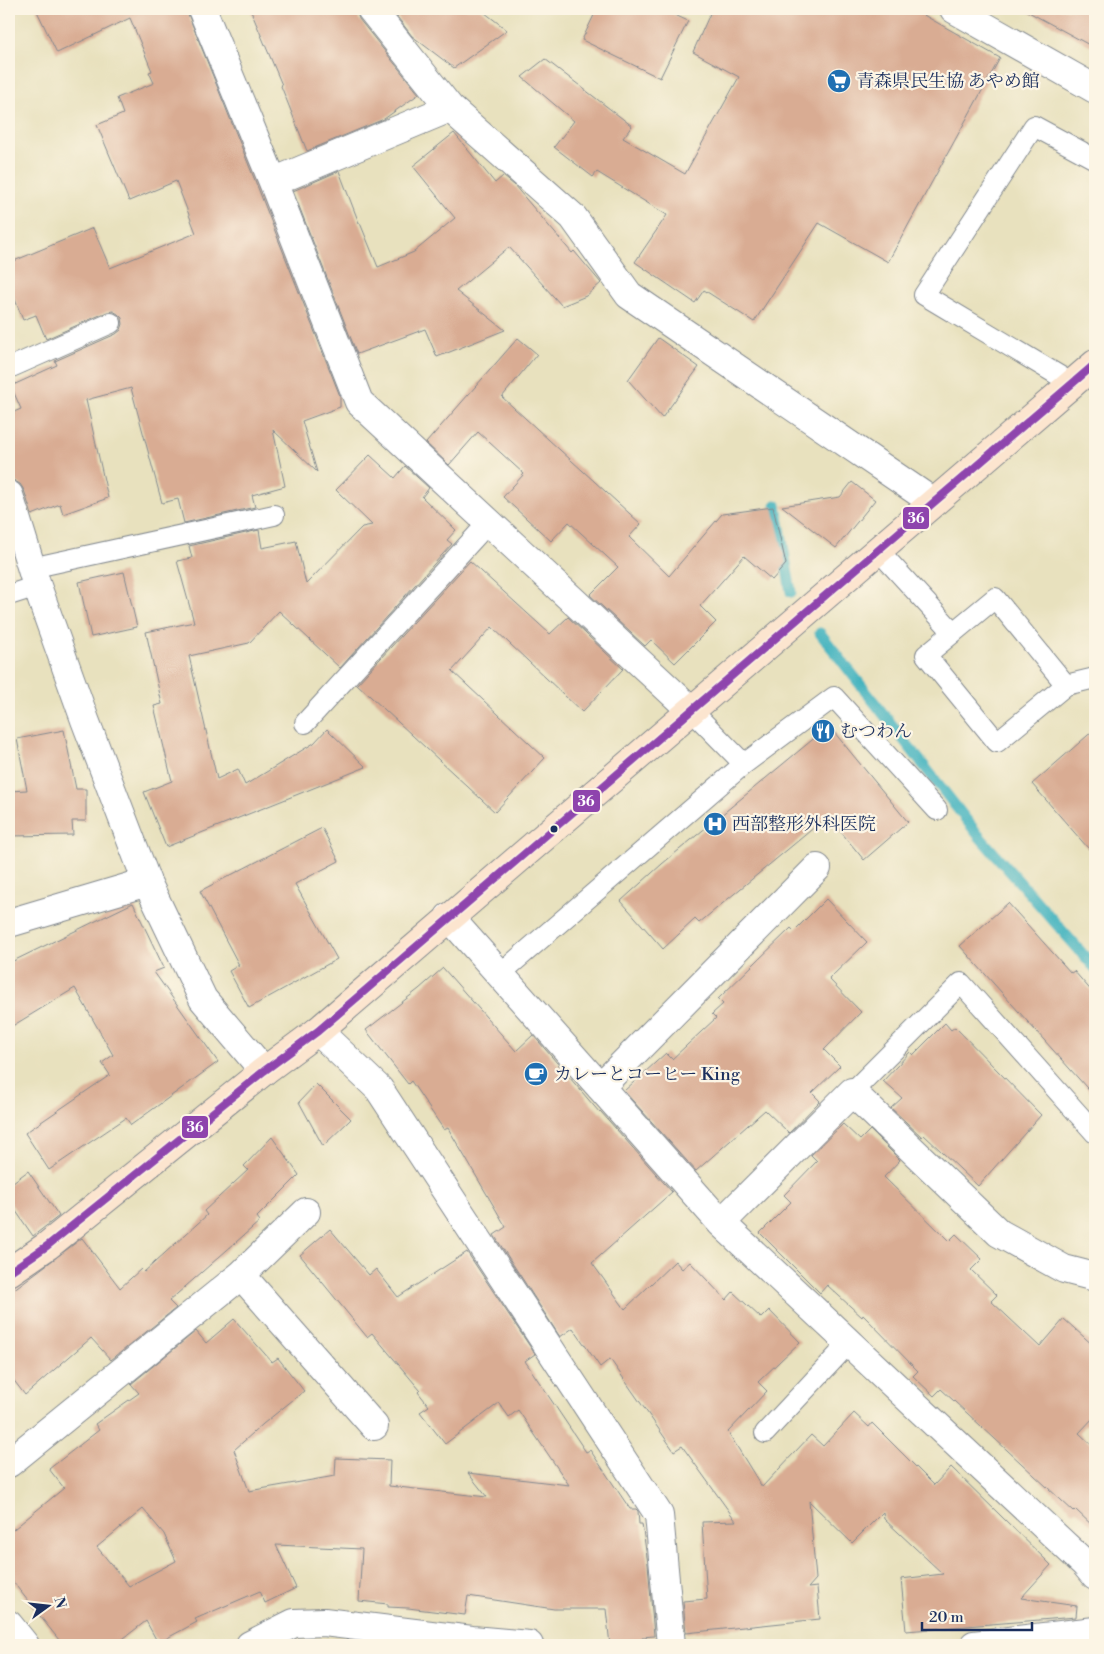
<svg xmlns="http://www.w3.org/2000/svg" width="1104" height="1654" viewBox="0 0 1104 1654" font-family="'Libre Bodoni','Noto Serif JP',serif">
<rect width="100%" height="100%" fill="#fcf5e5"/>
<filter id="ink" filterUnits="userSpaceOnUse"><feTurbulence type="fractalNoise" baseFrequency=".02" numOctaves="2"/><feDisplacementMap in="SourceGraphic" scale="10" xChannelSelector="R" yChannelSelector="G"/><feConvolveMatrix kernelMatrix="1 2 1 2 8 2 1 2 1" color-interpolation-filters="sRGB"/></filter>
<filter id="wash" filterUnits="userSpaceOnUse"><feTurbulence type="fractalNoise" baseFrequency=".0096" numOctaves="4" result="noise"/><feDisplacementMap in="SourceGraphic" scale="20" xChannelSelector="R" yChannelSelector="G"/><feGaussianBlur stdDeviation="1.12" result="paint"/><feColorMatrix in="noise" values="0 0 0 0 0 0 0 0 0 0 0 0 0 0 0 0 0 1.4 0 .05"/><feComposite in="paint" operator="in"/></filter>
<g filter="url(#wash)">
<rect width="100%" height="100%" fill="#e8e1be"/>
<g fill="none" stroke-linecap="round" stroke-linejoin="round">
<path stroke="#45b4bf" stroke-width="11" d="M776 505 791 592
M820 633 979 836 1095 968"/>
</g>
<g id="blocks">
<path fill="#d9ac93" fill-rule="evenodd" d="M36 9H186L258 188 340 396V407L302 421 317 472 273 430 285 486 252 495 255 507 184 523 178 499 162 503 131 388 86 400 108 498 63 514 60 504 32 515 24 490 20 484 13 480H9V414L21 409 11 386 57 365 55 361 116 334 121 330 123 324 122 318 118 314 113 311 107 312 46 339 36 315 23 320 9 284V263L93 228 110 268 196 233 176 181 129 201 97 125 123 114 117 98 154 83 149 72 152 71 130 18 57 53Z
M250 9H356L359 19 419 94 384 119 307 151 281 86 282 85Z
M391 9H480L507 30 454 68 412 36Z
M597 9H662L688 21 660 78 582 40Z
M712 9H913L1000 58 888 262 819 223 754 322 704 290 695 303 635 262 667 215 597 172 593 177 554 147 574 121 522 77 545 59 632 126 623 138 685 174 739 77 693 52Z
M1023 9H1095V48Z
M454 133 495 183 503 176 514 185 572 253 574 251 601 283 586 296 562 306 509 247 456 291 505 330 437 357 425 329 357 354 293 191 339 171 359 223H360L378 267 414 252 455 218 413 166Z
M518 338 537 354 502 397 641 524 629 537 669 576 722 514 773 507 786 564 772 580 744 556 700 606 716 622 675 663 651 640 645 646 590 595 618 567 569 522 551 541 503 497 524 474 478 432 449 465 426 443Z
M658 338 699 367 662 418 628 380Z
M370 455 395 478 405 466 429 488 422 497 456 530 447 540 452 544 340 668 279 611 249 643 189 656 217 779 238 769 245 785 314 743 327 729 366 767 166 847 144 792 172 781 154 706 162 704 146 632 194 622 177 561 192 558 189 546 259 530 262 548 296 541 306 584 362 527 372 525 336 490Z
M852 482 875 500 836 548 782 506 840 497Z
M470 561 550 634 568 617 623 669 582 712 492 627 452 671 545 758 495 812 357 684Z
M124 572 137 627 91 637 79 582Z
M829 726 908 822 864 860 828 816 699 923 695 919 663 949 621 901 662 864Z
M1095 729V856L1032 784Z
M64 730 76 789H86V821H72L73 835 9 836V791L27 790 17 739Z
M322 828 339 861 295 884 337 959 249 1008 229 971 239 965 200 891Z
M826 899 867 942 829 979 861 1012 824 1050 840 1066 812 1093 820 1101 789 1133 765 1110 696 1171 624 1091 666 1053 672 1059 716 1018 712 1014 723 1004 718 999 791 928 794 931Z
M133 903 164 968 154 972 218 1062 131 1125 126 1118 49 1170 25 1133 110 1075 102 1063 113 1055 75 988 9 1028V963Z
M1008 903 1071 973 1074 971 1095 995V1097L960 946Z
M443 968 516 1051 533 1035 600 1113 601 1112 672 1192 592 1263 625 1309 675 1261 682 1269 690 1262 726 1300 733 1292 761 1318 769 1310 800 1342 758 1382 767 1391 728 1432 762 1487 811 1435 823 1446 854 1413 869 1427 872 1423 934 1485 951 1467 1051 1565 1021 1598 1077 1606 1076 1617 906 1631 901 1579 943 1574 884 1519 883 1512 852 1543 809 1501 816 1579 808 1588 817 1587 820 1619 686 1633 683 1601 707 1599 702 1522 736 1521 682 1446 674 1451 610 1359 600 1367 573 1328 560 1337 494 1235 506 1227 448 1128 444 1130 411 1081 408 1084 366 1030 419 989Z
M945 1023 951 1030 955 1027 1041 1115 978 1186 924 1135 922 1137 891 1108 902 1098 883 1081 910 1052 913 1055Z
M316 1084 351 1119 323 1146 299 1102Z
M843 1124 860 1140 870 1130 900 1160 884 1177 949 1241 956 1234 982 1259 971 1270 997 1295 991 1301 1040 1347 1064 1319 1095 1347V1416L1079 1433 1095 1448V1528L1076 1510 1074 1512 941 1389 934 1396 913 1376 918 1371 863 1315 862 1317 827 1285 820 1293 760 1233 791 1202 784 1195 817 1161 811 1155Z
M272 1137 299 1175 257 1217 260 1221 169 1301 176 1308 111 1360 91 1338 25 1395 9 1374V1293L82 1238 120 1288 141 1269 144 1272 207 1215 204 1211 248 1170 244 1166Z
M28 1171 59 1216 33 1236 9 1201V1185Z
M330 1229 369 1275 376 1269 398 1297 467 1252 535 1354 525 1361 586 1452 590 1450 630 1509H636L638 1511 639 1524H642L648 1564 654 1636 642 1637 643 1645H610L606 1609H554L468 1596 465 1615 408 1608 388 1607V1604L359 1601 362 1549 276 1545 296 1588 265 1603 260 1591 195 1619 197 1622 158 1643 146 1621 115 1645H63L9 1577V1533L64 1488 49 1469 99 1430 95 1424 139 1393 131 1384 196 1331 206 1343 234 1319 272 1362 278 1358 304 1391 263 1424 234 1450 249 1491 335 1476 336 1458 390 1460 389 1486 487 1497 468 1473 569 1485 518 1410 509 1417 499 1403 445 1444 420 1412 429 1406 418 1392 420 1390 372 1333 367 1337 300 1255ZM143 1509 164 1534 176 1561 129 1586 97 1547Z"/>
</g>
</g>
<g filter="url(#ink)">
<use href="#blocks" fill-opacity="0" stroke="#82888e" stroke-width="1"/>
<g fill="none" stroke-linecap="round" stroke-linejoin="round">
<g stroke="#82888e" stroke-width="22">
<path id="lane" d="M9 368 111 323
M1073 384 924 295 1034 126 1095 159
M878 550 953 632
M31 568 274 515
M9 595 37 586
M995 598 1066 685 997 742 926 655Z
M1066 685 1095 678
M691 710 744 764 834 697 937 810
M305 723 488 523
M500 974 744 764
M852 1092 961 983 1095 1133
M765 1433 849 1343"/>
</g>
<g stroke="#82888e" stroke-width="30">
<path id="street" d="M202 9 273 182 359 402 691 710
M371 9 450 108 573 217 629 295 933 502
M954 9 1095 89
M273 182 450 108
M9 495 37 586 85 720 147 882 203 999 264 1071
M449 917 721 1223 1085 1564 1095 1576
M9 923 147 882
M318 1031 379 1089 659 1515 671 1645
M600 1087 817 868
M721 1223 852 1092 999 1233 1064 1269 1095 1277
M241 1275 306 1212
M9 1463 241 1275 374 1426
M9 1625 25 1645
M250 1645 294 1623 324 1622 472 1640 529 1645
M974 1645 1095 1631"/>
</g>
<g stroke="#82888e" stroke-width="30">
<path id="secondary" d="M9 1272 47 1246 264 1071 318 1031 1095 364"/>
</g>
<use href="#lane" stroke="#fff" stroke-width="20"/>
<use href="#street" stroke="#fff" stroke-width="28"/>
<use href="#secondary" stroke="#fce5cf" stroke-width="28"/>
<g stroke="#fcf5e5" stroke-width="11">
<path id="bus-1" d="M9 1272 47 1246 264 1071 318 1031 1095 364"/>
</g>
<use href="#bus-1" stroke="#8e44ad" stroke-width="8"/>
</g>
</g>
<defs>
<g id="supermarket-disc" transform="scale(1.25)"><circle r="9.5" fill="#1f6fb2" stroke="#fcf5e5"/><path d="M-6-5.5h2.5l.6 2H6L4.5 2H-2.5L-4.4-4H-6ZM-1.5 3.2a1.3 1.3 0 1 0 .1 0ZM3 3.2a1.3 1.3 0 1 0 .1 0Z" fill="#fff"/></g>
<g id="restaurant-disc" transform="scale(1.25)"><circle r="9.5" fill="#1f6fb2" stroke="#fcf5e5"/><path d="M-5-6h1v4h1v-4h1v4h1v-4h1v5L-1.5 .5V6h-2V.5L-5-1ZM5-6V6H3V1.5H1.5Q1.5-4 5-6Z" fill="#fff"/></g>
<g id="hospital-disc" transform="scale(1.25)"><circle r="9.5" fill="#1f6fb2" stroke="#fcf5e5"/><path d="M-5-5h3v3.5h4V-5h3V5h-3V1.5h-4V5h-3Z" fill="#fff"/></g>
<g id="cafe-disc" transform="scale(1.25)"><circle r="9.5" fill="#1f6fb2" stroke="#fcf5e5"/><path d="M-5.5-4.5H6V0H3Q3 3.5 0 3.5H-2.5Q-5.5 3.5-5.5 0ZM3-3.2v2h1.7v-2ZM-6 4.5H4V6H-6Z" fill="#fff"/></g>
</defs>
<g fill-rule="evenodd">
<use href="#supermarket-disc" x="839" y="81"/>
<use href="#restaurant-disc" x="823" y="731"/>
<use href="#hospital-disc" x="715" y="824"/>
<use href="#cafe-disc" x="536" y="1074"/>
</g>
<circle fill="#1b2f5e" stroke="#fcf5e5" stroke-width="2" cx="554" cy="829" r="4.5"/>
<g text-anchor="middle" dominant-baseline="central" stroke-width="4.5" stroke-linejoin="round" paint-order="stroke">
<g font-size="18" fill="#1b2f5e" stroke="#fcf5e5" text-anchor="start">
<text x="856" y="81">青森県民生協 あやめ館</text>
<text x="840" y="731">むつわん</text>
<text x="732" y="824">西部整形外科医院</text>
<text x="554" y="1074">カレーとコーヒー King</text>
</g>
</g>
<g stroke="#fcf5e5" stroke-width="2">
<rect x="902" y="506" width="28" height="24" rx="5" fill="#8e44ad"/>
<rect x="572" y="789" width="29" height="24" rx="5" fill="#8e44ad"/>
<rect x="181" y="1115" width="28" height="24" rx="5" fill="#8e44ad"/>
</g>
<g font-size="14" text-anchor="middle" font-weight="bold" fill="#fff">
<text x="916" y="523">36</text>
<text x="586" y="806">36</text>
<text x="195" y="1132">36</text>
</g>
<rect width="1104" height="1654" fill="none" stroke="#fcf5e5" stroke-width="30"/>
<g transform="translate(48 1606) rotate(75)" stroke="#fcf5e5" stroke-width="4" paint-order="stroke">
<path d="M0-4L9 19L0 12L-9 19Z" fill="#1b2f5e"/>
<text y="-8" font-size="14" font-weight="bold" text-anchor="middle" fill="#1b2f5e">N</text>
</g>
<path d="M922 1622v8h110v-8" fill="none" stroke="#1b2f5e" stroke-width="2.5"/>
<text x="929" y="1622" font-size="15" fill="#1b2f5e" stroke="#fcf5e5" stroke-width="4" paint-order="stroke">20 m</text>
</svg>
